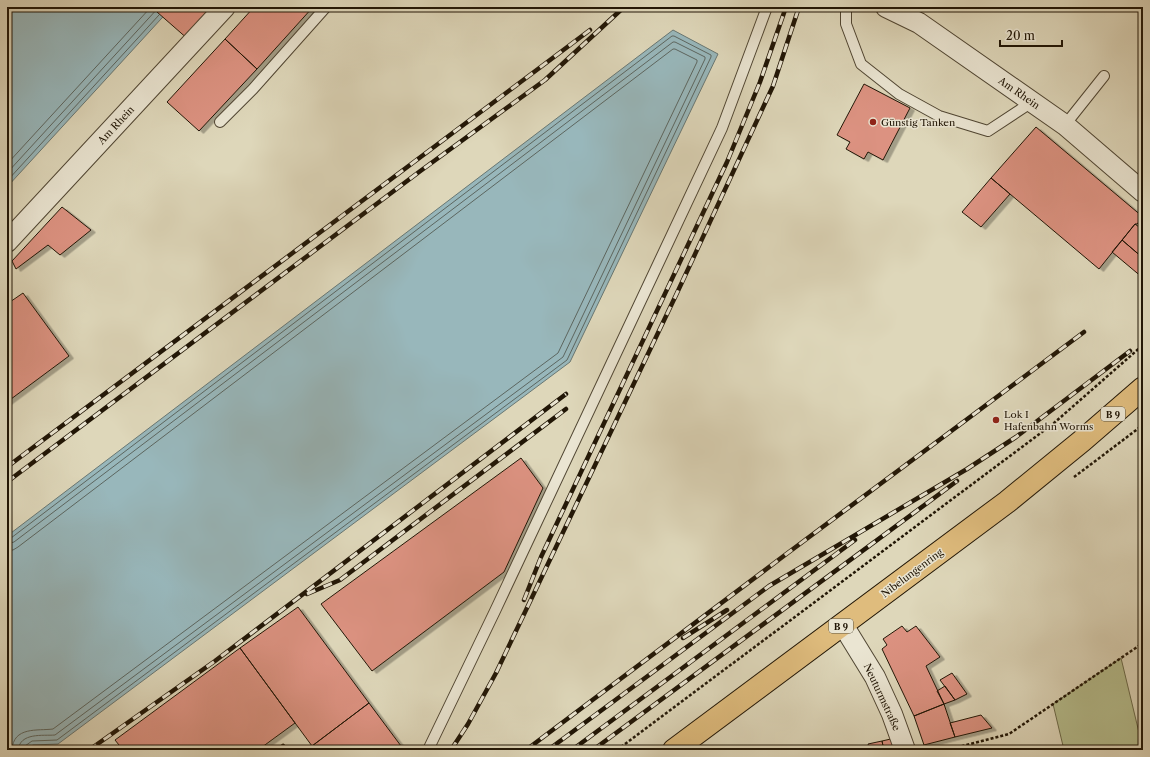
<svg xmlns="http://www.w3.org/2000/svg" width="1150" height="757" viewBox="0 0 1150 757" font-family="'Libre Caslon Text',serif">
<defs>
<filter id="shadow"><feDropShadow dx="4.5" dy="2.5" stdDeviation="0" flood-color="#0004"/></filter>
</defs>
<rect width="100%" height="100%" fill="#ded7ba"/>
<filter id="stains"><feTurbulence type="fractalNoise" baseFrequency=".005" numOctaves="4"/><feColorMatrix values="0 0 0 0 .2 0 0 0 0 .09 0 0 0 0 .02 0 0 0 .5 -.17"/></filter>
<radialGradient id="worn" r=".72"><stop offset=".6" stop-color="#630" stop-opacity="0"/><stop offset="1" stop-color="#630" stop-opacity=".3"/></radialGradient>
<path fill="#b5bd8d" stroke="#6b6a4a" d="M1121 658 1142 745 1121 750H1064L1053 704Z"/>
<path fill="#98b7bb" stroke="#687773" d="M7 7H172L7 187Z
M673 30 718 54 570 362 58 744 33 745 25 750H7V536Z"/>
<g fill="none" stroke-linecap="round" stroke-linejoin="round">
<path stroke="#5c6660" stroke-width="1" d="M7 164 151 7
M7 173 159 7
M7 181 159 15
M7 539 11 538 672 36H674L711 55V57L567 360 57 740 32 741 25 746 24 750
M7 544 14 542 673 42H675L705 57V59L563 357 55 735C43 736 20 732 18 750
M7 550H13L18 547 673 49H675L697 60V62L558 353 53 729C38 731 13 726 12 750"/>
</g>
<path fill="#dc9281" stroke="#211606" filter="url(#shadow)" d="M162 7H219L189 40 157 12Z
M254 7H313L257 69 225 39Z
M225 39 257 69 199 131 167 102Z
M864 84 910 108 883 160 868 152 864 159 846 149 850 142 837 135Z
M1036 127 1143 217 1137 224H1135L1099 269 991 178Z
M991 178 1010 194 981 227 962 212Z
M62 207 91 230 60 255 48 245 16 269 12 261Z
M1135 224 1143 230V258L1122 240Z
M1122 240 1143 258V278L1112 252Z
M23 293 69 356 7 402V304Z
M521 458 543 488 504 572 372 671 321 604Z
M298 607 369 703 312 746 240 648Z
M902 626 907 632 916 626 940 657 926 666 944 704 914 716 882 649 887 645 883 639Z
M240 648 295 723 258 750H123L115 740Z
M952 673 967 694 955 700 940 680Z
M945 686 955 700 944 704 937 691Z
M369 703 404 750H306L312 746Z
M944 704 955 737 924 745 914 716Z
M981 715 992 728 955 737 950 723Z
M895 738 898 750H884L882 741Z
M882 741 883 746 870 750 868 744Z"/>
<g fill="none" stroke-linecap="round" stroke-linejoin="round">
<g stroke="#504633" stroke-width="12">
<path id="service" d="M846 7V24L861 64 899 94 939 116 988 131 1032 102
M220 122 253 89 326 7
M1065 125 1104 76
M428 750 495 611 722 128 767 7"/>
</g>
<g stroke="#504633" stroke-width="22">
<path id="minor" d="M886 7 919 23 1065 125 1143 192
M7 242 225 7
M843 625 875 677 892 714 905 750"/>
</g>
<g stroke="#211606" stroke-width="24">
<path id="primary" d="M674 750 1007 502 1083 440 1143 388"/>
</g>
<path stroke="#211606" stroke-width="2.5" stroke-dasharray="3 2" stroke-linecap="butt" d="M1074 477 1143 425
M617 750 1054 423 1143 345
M947 750 1009 734 1143 643"/>
<use href="#service" stroke="#eae5d2" stroke-width="10"/>
<use href="#minor" stroke="#eae5d2" stroke-width="20"/>
<use href="#primary" stroke="#dfbc7d" stroke-width="22"/>
<g stroke="#211606" stroke-width="4.5">
<path id="rail" d="M7 467 590 30
M7 482 419 172 545 80 624 7
M307 594 340 580 566 409
M524 600 541 557 727 162 760 82 786 7
M683 638 727 610
M89 750 215 661 566 394
M278 750 283 746
M451 750 468 724 496 673 677 293 773 86 799 7
M526 750 785 555 1084 332
M548 750 769 586 967 469 1016 437 1130 351
M572 750 855 540
M593 750 957 481"/>
</g>
<use href="#rail" stroke="#eae5d2" stroke-width="3" stroke-dasharray="9" stroke-linecap="butt"/>
</g>
<g fill="#8f2418" stroke="#eae5d2" stroke-width="1.5">
<circle cx="873" cy="122" r="4"/>
<circle cx="996" cy="420" r="4"/>
</g>
<g text-anchor="middle" dominant-baseline="central" stroke-width="3" stroke-linejoin="round" paint-order="stroke">
<g fill="#eae5d2" stroke="#5d5443" stroke-width="1">
<rect x="1101" y="407" width="24" height="14" rx="3"/>
<rect x="829" y="619" width="24" height="14" rx="3"/>
</g>
<g font-size="9" font-weight="bold" fill="#211606">
<text x="1113" y="414">B 9</text>
<text x="841" y="626">B 9</text>
</g>
<g font-size="10" fill="#211606" stroke="#eae5d2">
<text transform="translate(1019 93) rotate(35)">Am Rhein</text>
<text transform="translate(116 125) rotate(-47)">Am Rhein</text>
<text transform="translate(912 573) rotate(-37)">Nibelungenring</text>
<text transform="translate(882 697) rotate(65)">Neuturmstraße</text>
</g>
<g font-size="10" fill="#211606" stroke="#eae5d2" text-anchor="start">
<text x="881" y="122">Günstig Tanken</text>
<text x="1004" y="414">Lok I<tspan x="1004" dy="12">Hafenbahn Worms</tspan></text>
</g>
</g>
<rect width="1150" height="757" fill="none" stroke="#ded7ba" stroke-width="24"/>
<rect x="8" y="8" width="1134" height="741" fill="none" stroke="#211606" stroke-width="2"/>
<rect x="12" y="12" width="1126" height="733" fill="none" stroke="#211606"/>
<path d="M1000 40v6h62v-6" fill="none" stroke="#211606" stroke-width="2"/>
<text x="1006" y="40" font-size="12" fill="#211606" stroke="#eae5d2" stroke-width="3" paint-order="stroke">20 m</text>
<rect width="100%" height="100%" filter="url(#stains)"/>
<rect width="100%" height="100%" fill="url(#worn)"/>
</svg>
